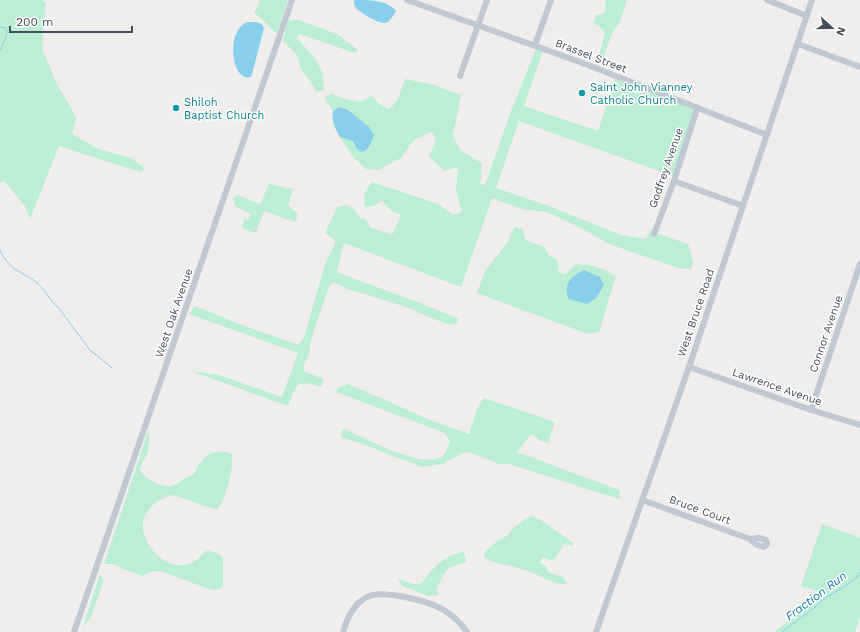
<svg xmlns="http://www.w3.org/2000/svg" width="860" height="632" viewBox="0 0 860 632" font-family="'Work Sans',sans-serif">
<rect width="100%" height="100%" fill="#f0eded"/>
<path fill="#bbeed2" d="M0 0H42L46 2 42 49 57 84 76 117 72 134 98 149 131 158 144 168 142 172 124 167 59 146 30 219 25 206 5 182H0Z
M260 0H288L277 34 254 12Z
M606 0H627L620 22 613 31 601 64 596 65 605 34 602 28 593 23 596 15 605 13Z
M298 20 337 34 358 50 355 53 299 34 297 38 315 58 322 71 324 90 317 92 300 67 297 55 283 41 288 21Z
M536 49 543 51 524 106 598 131 615 79 695 110 673 176 519 121 496 188 549 206 621 235 646 239 650 231 688 244 693 262 691 269H681L609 244 579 227 546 212 523 209 492 198 461 287 344 243 337 272C377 288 419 301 458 319L457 323 451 325 431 318 406 307 348 289 333 282 329 287 319 315 310 344V352L303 367 304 371 323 379V382L321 387C297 379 297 383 288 406L191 371 219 375 282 397 298 353 189 314 195 306 242 325 299 345 304 337 325 264 336 241 325 233 337 207 346 205 355 210 360 218 366 220 370 227 392 235 401 215 390 210 382 200 374 206 365 207C363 196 365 190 372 182L438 204 453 215 462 212 456 191 458 167 445 171 429 156 436 141 432 132 414 140 401 158 378 170 366 169 354 158 340 137 351 140 358 150 372 140 374 136 369 127 344 108 340 107 333 111 324 97 333 94 341 98 361 102 371 96 382 106 390 109 398 99 405 79 431 84 461 95 453 136 460 150 482 163 480 184 485 185 511 111Z
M269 184 293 189 288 205 298 214 295 222 264 211 256 233 242 229 244 219 248 220 251 214 235 206 233 199 237 195 260 204Z
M515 227 523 229 525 240 544 247 549 256 557 259 559 273 566 274 574 265C590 263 602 268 616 276L599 332 588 334 477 293 485 271 507 243Z
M348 384 435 422 469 434 477 409 484 398 555 422 548 443 541 441 531 434 517 452 619 490 620 494 619 499 509 464H499L472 453 465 452 442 464 422 467 360 443 346 439 342 437 341 433 342 429H345C365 438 421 469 441 457 447 454 448 446 450 441L445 433 336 392 339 387Z
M149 429C149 436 150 447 147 454 145 460 141 463 140 469 143 476 149 479 156 483 170 490 176 485 187 477 190 476 194 475 195 472 198 468 199 463 203 459 211 451 222 450 232 454 234 467 226 500 217 509L210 508 174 495C166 496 158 500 152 506 148 511 144 516 143 522 140 543 164 569 186 565 194 563 200 557 206 551 213 551 218 553 223 558V585C221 590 217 590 212 590L163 572 153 571 142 576 111 564H104Z
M533 516 541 520 573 543V546L564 544 555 559 549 560 542 557 540 563 546 566 548 572 563 577 567 584C552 585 539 574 525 570 509 565 501 566 485 558L484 553 497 541 507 536 513 528 526 519Z
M822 524 860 538V616L855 632H774L826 594 801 586Z
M464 552 466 562 450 567 445 572 437 588 438 595 428 596 402 586 398 579C404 581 413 585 419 584 424 582 425 578 428 575 437 563 449 554 464 552Z
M100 574 104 580 91 617 83 627Z"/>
<path fill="#87cfeb" d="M354 0C370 0 387 0 396 11 393 15 391 22 385 23 379 24 361 13 357 9 354 6 354 4 354 0Z
M248 22C255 22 261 21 264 28L252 74 251 77C231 83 225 29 248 22Z
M340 107 348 110 369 127 374 135C372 141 366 158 357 149 355 147 355 143 352 141 349 139 343 138 340 137 335 128 331 121 333 111Z
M584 270 600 277 604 285 596 298 587 304 569 299C562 284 572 276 584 270Z"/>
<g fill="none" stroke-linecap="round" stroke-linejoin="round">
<path stroke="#87cfeb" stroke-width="1" d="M0 27 6 28C9 35 3 43 0 50
M0 250C10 272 21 270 37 283 46 289 49 301 58 307L90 350 112 368
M782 632 814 608 825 598 847 585 856 578 860 572"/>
<path stroke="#c0c8d3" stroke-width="6" d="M407 0 580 62 767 135
M767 0 807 16
M798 44 860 67
M535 45 551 0
M460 76 487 0
M674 181 743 206
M654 234 674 181 697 109
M689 367 811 410 860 425
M811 410 860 264
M642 500 750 539C754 544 759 546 764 547L767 544 766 540 759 538 750 539
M74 632 292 0
M343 632C347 618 353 604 367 597 382 589 428 601 442 609 453 615 460 622 467 632
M596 632 689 367 812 0"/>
</g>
<g fill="#0f9aa8" stroke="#fff" stroke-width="1.5">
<circle cx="582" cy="93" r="4"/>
<circle cx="176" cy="108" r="4"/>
</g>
<g text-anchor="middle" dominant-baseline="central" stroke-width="3" stroke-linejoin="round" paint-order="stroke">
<g font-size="11" fill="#454f5a" stroke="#fff">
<text transform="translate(591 56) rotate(21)">Brassel Street</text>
<text transform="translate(666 168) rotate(-71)">Godfrey Avenue</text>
<text transform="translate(174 313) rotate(-71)">West Oak Avenue</text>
<text transform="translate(696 313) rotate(-71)">West Bruce Road</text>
<text transform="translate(826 334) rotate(-71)">Connor Avenue</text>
<text transform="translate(777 387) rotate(19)">Lawrence Avenue</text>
<text transform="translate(700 510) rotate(20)">Bruce Court</text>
</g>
<g font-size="11" fill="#0d838f" stroke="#fff" text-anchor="start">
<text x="590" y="87">Saint John Vianney<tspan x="590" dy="13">Catholic Church</tspan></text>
<text x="184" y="102">Shiloh<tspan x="184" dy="13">Baptist Church</tspan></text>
</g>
<g font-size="12" font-style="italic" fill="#0c7ba7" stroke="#fff">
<text transform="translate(816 596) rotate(-37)">Fraction Run</text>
</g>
</g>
<g transform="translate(832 28) rotate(111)" stroke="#ffffff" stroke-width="3" paint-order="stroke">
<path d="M0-3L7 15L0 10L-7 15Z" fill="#454f5a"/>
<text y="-6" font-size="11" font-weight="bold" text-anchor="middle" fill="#454f5a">N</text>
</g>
<path d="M10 26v6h122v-6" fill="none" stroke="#454f5a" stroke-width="2"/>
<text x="16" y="26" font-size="12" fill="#454f5a" stroke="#ffffff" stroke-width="3" paint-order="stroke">200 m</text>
</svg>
